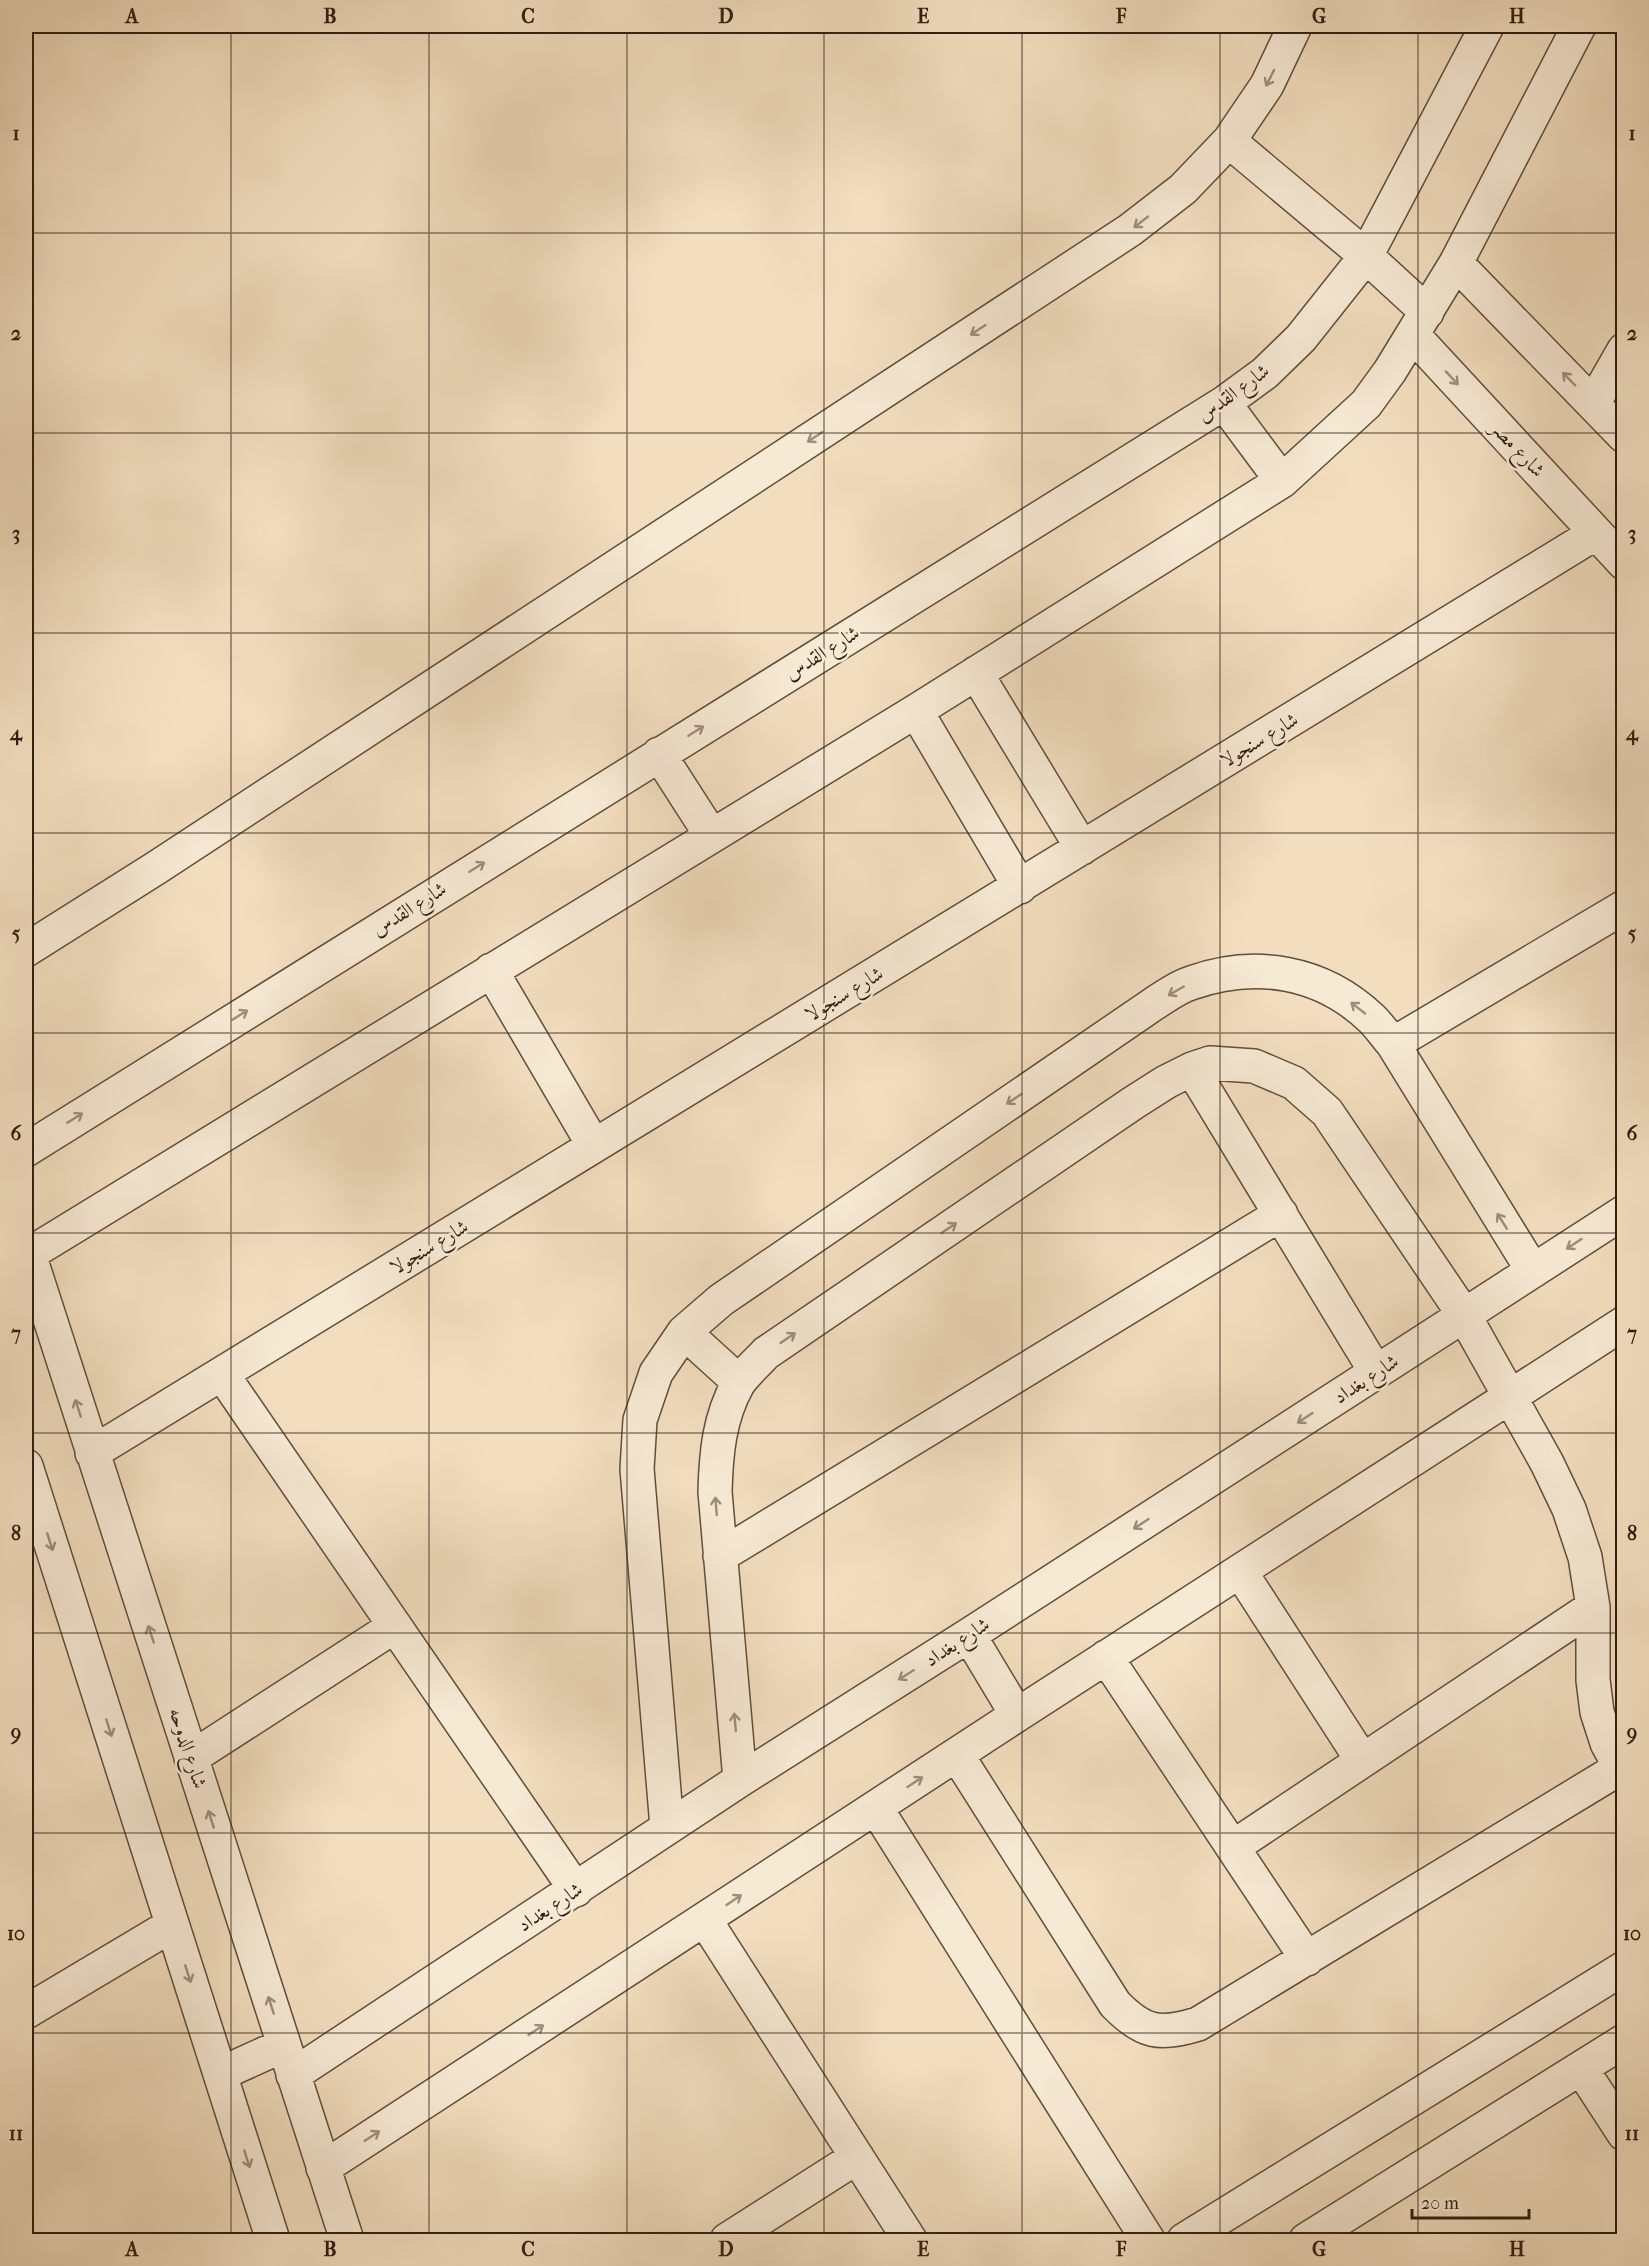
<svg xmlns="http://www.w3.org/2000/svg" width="1649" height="2266" viewBox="0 0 1649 2266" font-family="'IM FELL French Canon',Amiri,serif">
<rect width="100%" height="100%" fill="#f2debf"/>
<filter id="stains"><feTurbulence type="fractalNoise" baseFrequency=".00333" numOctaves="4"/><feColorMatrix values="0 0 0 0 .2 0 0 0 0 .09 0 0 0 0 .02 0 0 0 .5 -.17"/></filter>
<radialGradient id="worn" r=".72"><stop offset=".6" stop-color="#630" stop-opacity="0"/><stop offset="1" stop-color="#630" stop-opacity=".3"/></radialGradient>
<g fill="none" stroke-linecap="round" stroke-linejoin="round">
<g stroke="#604e3c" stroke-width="36">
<path id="street" d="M1229 141 1366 256 1427 312
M1456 263 1624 436
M1413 335 1624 563
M1224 403 1282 481
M1593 404 1624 350
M976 673 1082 848
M916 711 1020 887
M659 754 711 835
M26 950 156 868 1130 230 1183 189 1229 141 1267 85 1295 26
M491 970 594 1146
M1393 1044 1624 907
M1192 1069 1376 1372
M26 1150 1224 403 1265 373 1301 338 1366 256 1487 26
M29 1254 347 2240
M26 1256 916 711 1282 481 1366 404 1390 371 1456 263 1579 26
M684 1332 739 1382
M222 1374 576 1890
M92 1453 1596 533
M26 1466 273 2240
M720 1556 1281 1214
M1240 1571 1362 1760
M969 1635 1017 1715
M1106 1657 1307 1959
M957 1755 1115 2004C1143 2033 1160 2036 1198 2024L1620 1768
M191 1758 395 1626
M740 1780 715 1492C716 1454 719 1418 738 1384 745 1373 757 1363 766 1353L1133 1103 1166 1082 1192 1069 1210 1063 1254 1066 1294 1083 1327 1112 1464 1315 1547 1463 1569 1509 1585 1557 1593 1607V1680L1597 1712 1607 1743 1624 1774
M876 1808 1148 2240
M667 1827 637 1469 640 1420 656 1373 684 1332 721 1300 1155 1003C1166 996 1178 987 1191 983 1255 960 1322 971 1372 1019 1380 1027 1386 1036 1393 1044L1533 1271
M1233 1847 1593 1607
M705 1920 910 2240
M26 2012 172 1925
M1581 2068 1624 2134
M220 2074 284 2045
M293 2075 740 1780 969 1635 1624 1212
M323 2168 1017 1715 1624 1323
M727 2240 857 2157
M1184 2240 1624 1968
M1306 2240 1624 2041"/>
</g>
<use href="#street" stroke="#f7ead5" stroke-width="33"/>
</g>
<defs><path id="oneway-shaft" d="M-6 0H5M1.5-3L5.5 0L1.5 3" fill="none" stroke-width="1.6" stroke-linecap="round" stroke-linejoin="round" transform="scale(1.5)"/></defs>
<g stroke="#9d8e7d">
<use href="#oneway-shaft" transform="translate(1270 78) rotate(117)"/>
<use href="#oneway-shaft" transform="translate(1141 222) rotate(142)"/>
<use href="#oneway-shaft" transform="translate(978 330) rotate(147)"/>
<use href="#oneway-shaft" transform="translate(1452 378) rotate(47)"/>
<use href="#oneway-shaft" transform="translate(1569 379) rotate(-134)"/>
<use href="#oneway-shaft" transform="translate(815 437) rotate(147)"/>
<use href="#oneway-shaft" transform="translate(696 731) rotate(-32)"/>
<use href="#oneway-shaft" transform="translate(477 867) rotate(-32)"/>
<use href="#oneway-shaft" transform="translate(1176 991) rotate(150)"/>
<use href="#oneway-shaft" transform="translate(1358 1008) rotate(-142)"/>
<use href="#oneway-shaft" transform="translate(240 1015) rotate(-32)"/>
<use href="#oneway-shaft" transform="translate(1014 1099) rotate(146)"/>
<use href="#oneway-shaft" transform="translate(75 1118) rotate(-32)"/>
<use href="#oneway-shaft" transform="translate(1502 1221) rotate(-122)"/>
<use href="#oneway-shaft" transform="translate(949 1228) rotate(-34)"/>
<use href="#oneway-shaft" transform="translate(1574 1244) rotate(147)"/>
<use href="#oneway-shaft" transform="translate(788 1338) rotate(-34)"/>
<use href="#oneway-shaft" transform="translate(78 1408) rotate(-108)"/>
<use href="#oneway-shaft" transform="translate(1305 1418) rotate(147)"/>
<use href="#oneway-shaft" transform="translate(716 1506) rotate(-95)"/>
<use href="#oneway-shaft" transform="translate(1141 1524) rotate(147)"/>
<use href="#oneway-shaft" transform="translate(50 1542) rotate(72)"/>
<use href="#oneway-shaft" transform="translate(151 1634) rotate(-108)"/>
<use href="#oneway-shaft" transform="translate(906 1675) rotate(148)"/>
<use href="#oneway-shaft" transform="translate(735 1722) rotate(-95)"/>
<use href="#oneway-shaft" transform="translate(109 1728) rotate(72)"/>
<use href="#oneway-shaft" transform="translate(915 1782) rotate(-33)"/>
<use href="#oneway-shaft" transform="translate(211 1819) rotate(-108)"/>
<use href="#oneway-shaft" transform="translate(734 1900) rotate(-34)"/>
<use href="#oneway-shaft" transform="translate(188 1974) rotate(72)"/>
<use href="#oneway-shaft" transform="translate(271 2005) rotate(-108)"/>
<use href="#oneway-shaft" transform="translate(536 2030) rotate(-33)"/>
<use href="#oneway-shaft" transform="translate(372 2136) rotate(-33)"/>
<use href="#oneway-shaft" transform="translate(247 2159) rotate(72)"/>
</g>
<path fill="none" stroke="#301e11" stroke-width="1.5" stroke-opacity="0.55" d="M231 26V2240M429 26V2240M627 26V2240M824 26V2240M1022 26V2240M1220 26V2240M1418 26V2240M26 233H1624M26 433H1624M26 633H1624M26 833H1624M26 1033H1624M26 1233H1624M26 1433H1624M26 1633H1624M26 1833H1624M26 2033H1624"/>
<g text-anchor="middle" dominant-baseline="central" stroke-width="5" stroke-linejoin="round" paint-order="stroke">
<g font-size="20" fill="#301e11" stroke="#f7ead5">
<text transform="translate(1233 393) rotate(-36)">شارع القدس</text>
<text transform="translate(1518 449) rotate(47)">شارع مصر</text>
<text transform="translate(822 653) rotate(-32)">شارع القدس</text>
<text transform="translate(1259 740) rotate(-31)">شارع سنجولا</text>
<text transform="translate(409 909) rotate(-32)">شارع القدس</text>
<text transform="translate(844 994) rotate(-31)">شارع سنجولا</text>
<text transform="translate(429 1247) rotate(-31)">شارع سنجولا</text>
<text transform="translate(1366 1379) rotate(-33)">شارع بغداد</text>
<text transform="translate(957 1642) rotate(-33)">شارع بغداد</text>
<text transform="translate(188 1748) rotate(72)">شارع الدوحه</text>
<text transform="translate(550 1907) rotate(-33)">شارع بغداد</text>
</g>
</g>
<rect width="1649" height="2266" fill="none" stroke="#f2debf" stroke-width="66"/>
<path d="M1412 2209v9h117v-9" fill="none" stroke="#301e11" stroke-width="3"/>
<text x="1421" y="2209" font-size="18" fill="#301e11" stroke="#f7ead5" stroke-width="4.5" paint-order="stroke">20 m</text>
<rect x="33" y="33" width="1583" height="2200" fill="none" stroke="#301e11" stroke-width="2"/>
<g font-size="20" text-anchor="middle" font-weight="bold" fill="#301e11">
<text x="132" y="23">A</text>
<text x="330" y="23">B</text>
<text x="528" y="23">C</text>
<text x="726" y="23">D</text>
<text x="923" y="23">E</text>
<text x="1121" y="23">F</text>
<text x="1319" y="23">G</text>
<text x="1517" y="23">H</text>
<text x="16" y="140">1</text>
<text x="1632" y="140">1</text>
<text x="16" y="340">2</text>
<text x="1632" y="340">2</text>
<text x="16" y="540">3</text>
<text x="1632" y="540">3</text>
<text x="16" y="740">4</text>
<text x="1632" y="740">4</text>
<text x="16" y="940">5</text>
<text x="1632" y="940">5</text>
<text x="16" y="1140">6</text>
<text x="1632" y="1140">6</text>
<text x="16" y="1340">7</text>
<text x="1632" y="1340">7</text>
<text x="16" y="1540">8</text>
<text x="1632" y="1540">8</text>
<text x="16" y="1740">9</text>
<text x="1632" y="1740">9</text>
<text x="16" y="1940">10</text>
<text x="1632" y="1940">10</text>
<text x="16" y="2140">11</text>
<text x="1632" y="2140">11</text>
<text x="132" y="2256">A</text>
<text x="330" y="2256">B</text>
<text x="528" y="2256">C</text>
<text x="726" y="2256">D</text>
<text x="923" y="2256">E</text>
<text x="1121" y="2256">F</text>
<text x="1319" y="2256">G</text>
<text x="1517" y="2256">H</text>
</g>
<rect width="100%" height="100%" filter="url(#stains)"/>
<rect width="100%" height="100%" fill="url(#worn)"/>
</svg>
